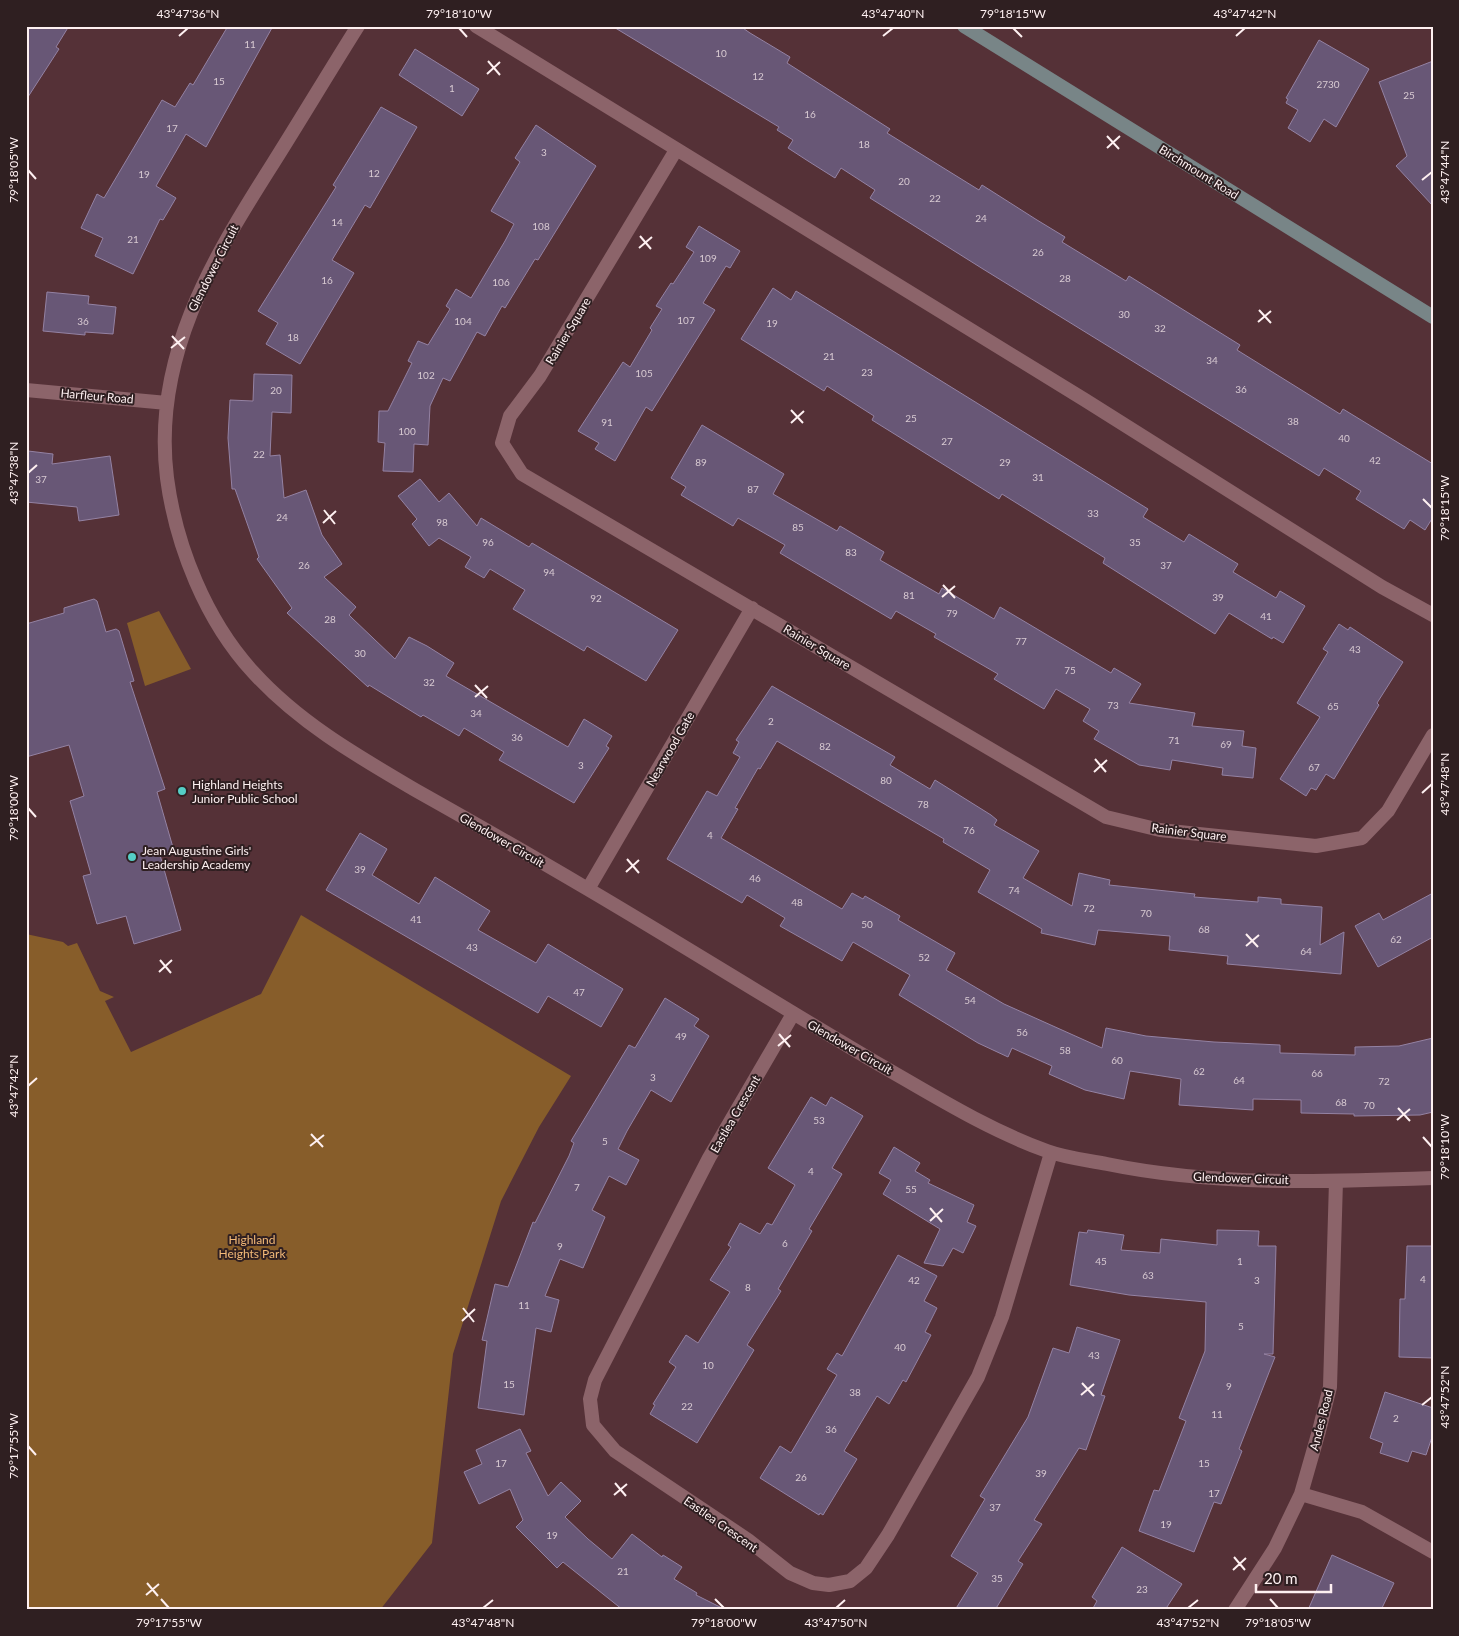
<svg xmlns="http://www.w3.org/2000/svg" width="1459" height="1636" viewBox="0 0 1459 1636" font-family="Lato,sans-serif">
<rect width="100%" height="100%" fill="#553137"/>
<path fill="#875d2a" d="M159 611 191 669 145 686 127 623Z
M301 915 571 1076 539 1127 501 1201 453 1354 432 1543 380 1610H26V934L63 942 68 946 77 943 100 991 114 997 105 1001 131 1052 261 994Z"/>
<path fill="#685776" stroke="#9482a3" d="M26 26H69L56 47 59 49 26 100Z
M228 26H273L206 147 186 134 156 186 176 198 163 220 160 219 133 274 95 256 103 238 81 228 97 194 104 198 162 100 175 107 190 83 193 85Z
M612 26H740L750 33 790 57 787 63 890 129 887 133 979 190 982 185 1037 220 1065 237 1062 242 1103 267 1126 281 1129 276 1240 345 1237 350 1340 414 1343 409 1433 464V517L1425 530 1410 520 1404 529 1356 499 1361 491 1324 468 1319 476 983 269 870 198 875 190 841 168 835 178 808 161 788 148 793 140 777 130 779 127Z
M1319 40 1369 69 1336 127 1324 119 1310 142 1288 128 1298 110 1286 103 1288 99 1286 98Z
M415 49 479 89 462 116 399 75Z
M1433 61V206L1396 166 1407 156 1379 82Z
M381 107 417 127 370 208 365 205 332 260 354 273 300 364 266 344 278 323 258 311 336 187 333 185Z
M536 125 596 166 538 260 535 259 505 308 502 306 485 336 477 332 450 381 443 378 430 406 428 445 414 444 413 472 383 471 385 443 378 442 379 411H388L412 363 408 361 418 341 428 345 450 309 446 306 456 289 471 298 505 241 514 224 491 211 520 162 515 158Z
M699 226 740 251 730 268 726 266 703 303 715 310 652 411 646 407 615 461 595 449 599 443 578 431 623 362 630 367 652 330 650 328 662 309 656 306 671 283 673 284 694 252 686 247Z
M773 288 791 300 796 291 1148 509 1143 517 1184 542 1189 534 1238 564 1233 572 1276 598 1280 591 1305 606 1283 643 1273 637 1272 639 1229 613 1215 634 1103 563 1105 558 1002 494 999 499 872 420 874 416 827 386 824 391 741 339Z
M47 292 89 296 88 304 116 307 113 334 85 332V335L43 331Z
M254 374 292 375 291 413 272 412 270 456 280 455 284 498 306 490 322 535 342 564 324 577 356 607 349 615 352 618 395 659 409 637 427 646 454 663 446 676 568 747 584 719 612 736 606 746 609 748 574 803 499 760 504 752 464 728 459 736 423 715 421 717 369 685 368 687 287 613 292 608 257 559 259 557 235 489H232L228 438 230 400 253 401Z
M702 425 784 474 773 494 837 531 840 526 884 552 880 560 939 594 942 588 994 619 1000 607 1111 673 1114 668 1141 684 1129 703 1195 713 1192 726 1244 731 1242 746 1256 748 1253 778 1222 775 1223 768 1172 760 1170 770 1139 765 1094 739 1099 731 1083 721 1090 709 1056 689 1044 709 994 679 998 674 934 637 936 634 896 611 891 619 780 553 785 545 738 518 733 526 681 495 686 487 671 478Z
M28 451 53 454 52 464 110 456 119 515 79 521 77 507 26 502Z
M420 479 439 502 449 493 477 526 481 518 529 547 532 543 678 630 646 681 587 646 584 651 513 609 525 590 490 569 484 578 465 567 471 557 439 538 429 546 412 524 417 519 398 496Z
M94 599 97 601 106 632 116 629 119 631 134 681 130 682 165 789 157 792 174 851 160 855 181 930 134 944 126 916 97 924 83 876 91 874 70 801 84 796 69 745 26 757V624L64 613V608Z
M1339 624 1348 630 1350 627 1403 662 1377 703 1379 705 1334 779 1326 774 1316 790 1311 788 1306 796 1280 779 1320 717 1297 703 1328 652 1323 649Z
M772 686 895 757 890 765 930 789 935 780 991 815 997 820 994 825 1039 851 1023 878 1072 906 1079 873 1110 880 1109 885 1195 894 1194 897 1258 902V897L1281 899V904L1322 907 1320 945 1344 932 1341 974 1227 964 1228 956 1169 950 1170 936 1098 930 1095 945 1041 933 1042 929 978 892 990 870 943 842 944 839 777 741 760 769 758 768 735 808 738 809 721 838 842 909 852 893 863 899 865 896 900 916 898 920 955 953 946 970 1004 1004 1102 1048 1106 1028 1146 1036 1214 1042 1280 1045V1053L1355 1055V1047L1399 1046 1433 1038V1112L1420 1115 1354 1116V1114L1301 1113V1100L1253 1099V1110L1179 1105 1181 1079 1130 1071 1124 1099 1085 1090 1049 1074 1052 1066 1012 1048 1008 1057 978 1043 899 995 910 975 853 942 842 961 780 926 785 918 747 895 742 903 667 859 707 791 717 796 740 757 733 753 739 742 736 740Z
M360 833 387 849 372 875 419 904 435 877 490 911 478 930 536 963 548 944 623 989 601 1027 548 996 538 1013 326 890Z
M1433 893V937L1378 967 1355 926 1379 913 1383 920Z
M665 998 699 1019 694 1026 709 1036 671 1102 651 1090 627 1131 618 1149 639 1160 626 1185 609 1176 592 1210 605 1217 583 1268 560 1259 545 1296 559 1300 551 1332 536 1328 524 1415 478 1408 487 1341 482 1340 495 1284 508 1287 533 1222 535 1223 569 1156 574 1143 571 1141 629 1045 635 1048Z
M811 1097 826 1106 831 1097 863 1116 832 1168 842 1174 809 1229 812 1231 778 1289 781 1291 747 1345 754 1350 697 1443 650 1414 655 1405 653 1404 676 1367 669 1362 686 1335 698 1343 730 1292 710 1280 731 1247 728 1245 740 1223 760 1234 767 1223 772 1225 795 1185 768 1168Z
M894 1147 920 1163 915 1171 930 1180 928 1183 974 1205 967 1222 976 1226 963 1253 953 1248 943 1266 924 1263 940 1229 883 1194 891 1180 879 1173Z
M1088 1230 1124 1235 1121 1250 1160 1253 1161 1239 1217 1245V1230L1259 1231 1258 1246H1276L1273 1354H1264L1275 1357 1239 1449 1242 1451 1221 1504 1214 1502 1194 1552 1139 1531 1154 1490 1159 1491 1186 1421 1179 1418 1205 1351 1206 1302 1129 1295 1070 1285 1079 1232 1087 1233Z
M1407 1246H1433V1358L1399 1357 1400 1299H1405Z
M898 1255 937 1276 924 1301 937 1308 925 1332 931 1335 906 1382 903 1380 889 1404 877 1396 844 1451 857 1459 823 1515 820 1513 819 1515 760 1478 780 1446 791 1453 837 1375 827 1369 837 1353 842 1356Z
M1077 1327 1120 1340 1101 1395 1105 1396 1086 1450 1079 1448 1034 1520 1042 1524 1018 1561 1023 1564 995 1610H955L978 1573 951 1556 985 1499 980 1496 1028 1417 1053 1348 1069 1353Z
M1385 1392 1433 1408V1434L1426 1455 1412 1451 1408 1462 1380 1453 1383 1443 1370 1438Z
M520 1429 531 1451 526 1453 548 1496 561 1482 581 1501 565 1517 588 1539 612 1559 632 1534 662 1557 663 1555 682 1567 674 1579 697 1593 696 1595 726 1610H623L563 1562 557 1568 516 1527 523 1520 510 1489 479 1504 464 1472 482 1464 476 1450Z
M1122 1547 1182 1584 1165 1610H1092L1097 1601 1092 1597Z
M1332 1555 1394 1583 1381 1610H1308Z"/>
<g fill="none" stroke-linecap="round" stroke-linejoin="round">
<path stroke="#8c646a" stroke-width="14" d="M358 26C329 72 301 119 272 165 211 261 152 359 167 478 176 546 206 621 253 672 299 723 359 757 417 791 474 823 530 855 586 888 683 945 778 1005 875 1062 931 1094 986 1129 1047 1151 1066 1158 1087 1160 1107 1164 1213 1186 1325 1182 1433 1178
M476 26 1085 400 1382 587 1433 615
M676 150 540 376 510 416 502 443 522 474 1106 817 1160 830 1316 846 1362 838 1388 811 1433 735
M26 390 167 403
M588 889 752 608
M793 1014 709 1158 595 1380 590 1399 593 1425 615 1451 748 1540 790 1573 813 1583 829 1585 850 1581 866 1568 888 1535 978 1377 1002 1317 1051 1153
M1301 1494 1362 1512 1433 1552
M1235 1610 1275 1548 1301 1494 1319 1431 1330 1387 1336 1181"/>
<path stroke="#788587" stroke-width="14" d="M964 26 1433 317"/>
</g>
<path fill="none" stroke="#fef0f1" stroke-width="2" d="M459 28 467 37M1013 28 1022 37M179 36 188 28M883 36 893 28M1236 36 1245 28M488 61 500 75M487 74 500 62M1107 136 1119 149M1107 148 1120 136M28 170 36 179M1422 180 1432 172M640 236 651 249M639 248 652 237M1259 310 1271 323M1258 322 1271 311M172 336 184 349M171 348 185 337M791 410 803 423M791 423 804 411M28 473 37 465M1423 499 1432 508M324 510 335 524M323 523 336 511M943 585 955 598M942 597 955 586M475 685 487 698M475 697 488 686M1095 759 1106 772M1094 772 1107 760M1422 793 1432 784M28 808 36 817M627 859 639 873M626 872 639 860M1246 934 1258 947M1246 946 1259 935M160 960 171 973M159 972 172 960M779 1034 790 1047M778 1046 791 1035M28 1086 37 1078M1398 1108 1410 1121M1397 1120 1410 1109M311 1134 323 1147M1423 1137 1432 1147M310 1146 324 1135M930 1208 942 1222M930 1221 943 1209M463 1308 474 1322M462 1321 475 1309M1082 1383 1094 1396M1081 1395 1094 1384M1422 1405 1432 1397M28 1446 36 1455M615 1483 626 1496M614 1495 627 1484M1234 1557 1245 1570M1233 1570 1246 1558M147 1583 158 1596M146 1595 159 1584M161 1599 169 1608M715 1599 724 1608M1270 1599 1278 1608M483 1608 493 1600M836 1608 845 1600M1188 1608 1198 1600"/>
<g fill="#55cec6" stroke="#2f1f21" stroke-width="2">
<circle cx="182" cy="791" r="5"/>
<circle cx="132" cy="857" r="5"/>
</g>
<g text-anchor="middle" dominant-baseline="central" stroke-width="4" stroke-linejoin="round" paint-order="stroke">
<g font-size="10" fill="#d8cad2">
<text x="250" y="44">11</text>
<text x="721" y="53">10</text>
<text x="758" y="76">12</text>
<text x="219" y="81">15</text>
<text x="1328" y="84">2730</text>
<text x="452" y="88">1</text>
<text x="1409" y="95">25</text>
<text x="810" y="114">16</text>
<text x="172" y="128">17</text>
<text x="864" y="144">18</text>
<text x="544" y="152">3</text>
<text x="374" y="173">12</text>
<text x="144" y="174">19</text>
<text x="904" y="181">20</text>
<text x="935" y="198">22</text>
<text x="981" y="218">24</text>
<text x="337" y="222">14</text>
<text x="541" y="226">108</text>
<text x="133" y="239">21</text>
<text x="1038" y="252">26</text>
<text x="708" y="258">109</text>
<text x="1065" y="278">28</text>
<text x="327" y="280">16</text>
<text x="501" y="282">106</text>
<text x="1124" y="314">30</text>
<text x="686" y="320">107</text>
<text x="83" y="321">36</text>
<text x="463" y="321">104</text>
<text x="772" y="323">19</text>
<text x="1160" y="328">32</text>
<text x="293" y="337">18</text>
<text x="829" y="356">21</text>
<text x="1212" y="360">34</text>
<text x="867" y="372">23</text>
<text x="644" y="373">105</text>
<text x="426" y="375">102</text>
<text x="1241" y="389">36</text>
<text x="276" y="390">20</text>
<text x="911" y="418">25</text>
<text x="1293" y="421">38</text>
<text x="607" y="422">91</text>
<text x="407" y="431">100</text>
<text x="1344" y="438">40</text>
<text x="947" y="441">27</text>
<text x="259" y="454">22</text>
<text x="1375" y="460">42</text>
<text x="701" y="462">89</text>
<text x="1005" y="462">29</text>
<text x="1038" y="477">31</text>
<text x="41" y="479">37</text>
<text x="753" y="489">87</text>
<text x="1093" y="513">33</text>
<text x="282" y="517">24</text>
<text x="442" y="522">98</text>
<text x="798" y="527">85</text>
<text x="488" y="542">96</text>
<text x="1135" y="542">35</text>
<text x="851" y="552">83</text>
<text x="304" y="565">26</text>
<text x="1166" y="565">37</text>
<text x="549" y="572">94</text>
<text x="909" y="595">81</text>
<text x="1218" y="597">39</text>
<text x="596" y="598">92</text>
<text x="952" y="613">79</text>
<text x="1266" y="616">41</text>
<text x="330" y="619">28</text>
<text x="1021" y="641">77</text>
<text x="1355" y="649">43</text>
<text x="360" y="653">30</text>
<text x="1070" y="670">75</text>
<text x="429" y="682">32</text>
<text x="1113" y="705">73</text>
<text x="1333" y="706">65</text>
<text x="476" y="713">34</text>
<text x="771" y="721">2</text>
<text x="517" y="737">36</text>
<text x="1174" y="740">71</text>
<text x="1226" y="744">69</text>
<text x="825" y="746">82</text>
<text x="581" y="765">3</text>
<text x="1314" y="767">67</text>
<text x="886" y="780">80</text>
<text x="923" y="804">78</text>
<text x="969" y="830">76</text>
<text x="710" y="835">4</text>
<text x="360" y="869">39</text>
<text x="755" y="878">46</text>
<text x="1014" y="890">74</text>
<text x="797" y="902">48</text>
<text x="1089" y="908">72</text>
<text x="1146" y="913">70</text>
<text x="416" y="919">41</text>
<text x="867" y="924">50</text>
<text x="1204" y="929">68</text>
<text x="1396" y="939">62</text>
<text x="472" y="947">43</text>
<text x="1306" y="951">64</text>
<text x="924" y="957">52</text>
<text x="579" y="992">47</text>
<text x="970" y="1000">54</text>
<text x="1022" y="1032">56</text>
<text x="681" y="1036">49</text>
<text x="1065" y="1050">58</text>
<text x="1117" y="1060">60</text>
<text x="1199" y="1071">62</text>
<text x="1317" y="1073">66</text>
<text x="653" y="1077">3</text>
<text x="1239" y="1080">64</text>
<text x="1384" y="1081">72</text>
<text x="1341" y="1102">68</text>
<text x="1369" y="1105">70</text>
<text x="819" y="1120">53</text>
<text x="605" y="1141">5</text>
<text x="811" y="1171">4</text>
<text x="577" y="1187">7</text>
<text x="911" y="1189">55</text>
<text x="785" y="1243">6</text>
<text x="560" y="1246">9</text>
<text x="1101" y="1261">45</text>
<text x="1240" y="1261">1</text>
<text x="1148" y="1275">63</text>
<text x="1423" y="1279">4</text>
<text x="914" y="1280">42</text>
<text x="1257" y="1280">3</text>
<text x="748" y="1287">8</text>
<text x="524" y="1305">11</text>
<text x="1241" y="1326">5</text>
<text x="900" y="1347">40</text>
<text x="1094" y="1355">43</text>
<text x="708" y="1365">10</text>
<text x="509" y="1384">15</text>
<text x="1229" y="1386">9</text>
<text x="855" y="1392">38</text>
<text x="687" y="1406">22</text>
<text x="1217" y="1414">11</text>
<text x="1396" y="1418">2</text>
<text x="831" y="1429">36</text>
<text x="501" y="1463">17</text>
<text x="1204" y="1463">15</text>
<text x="1041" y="1473">39</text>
<text x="801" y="1477">26</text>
<text x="1214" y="1493">17</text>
<text x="995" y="1507">37</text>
<text x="1166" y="1524">19</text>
<text x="552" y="1535">19</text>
<text x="623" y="1571">21</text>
<text x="997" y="1578">35</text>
<text x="1142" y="1589">23</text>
</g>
<g font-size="12" fill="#fef0f1" stroke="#2f1f21">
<text transform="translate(1199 172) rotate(32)">Birchmount Road</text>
<text transform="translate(213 268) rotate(-63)">Glendower Circuit</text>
<text transform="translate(568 331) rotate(-59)">Rainier Square</text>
<text transform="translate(97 396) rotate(5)">Harfleur Road</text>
<text transform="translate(817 647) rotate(31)">Rainier Square</text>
<text transform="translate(670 749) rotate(-60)">Nearwood Gate</text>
<text transform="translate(1189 832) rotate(7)">Rainier Square</text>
<text transform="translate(502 840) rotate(30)">Glendower Circuit</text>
<text transform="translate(850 1047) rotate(30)">Glendower Circuit</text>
<text transform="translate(735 1114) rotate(-60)">Eastlea Crescent</text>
<text transform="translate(1241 1178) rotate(2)">Glendower Circuit</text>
<text transform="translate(1321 1420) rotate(-76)">Andes Road</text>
<text transform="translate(721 1524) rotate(35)">Eastlea Crescent</text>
</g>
<g font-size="12" fill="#fef0f1" stroke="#2f1f21" text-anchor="start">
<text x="192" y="784">Highland Heights<tspan x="192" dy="14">Junior Public School</tspan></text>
<text x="142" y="850">Jean Augustine Girls'<tspan x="142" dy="14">Leadership Academy</tspan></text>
</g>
<g font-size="12" fill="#f4ba78" stroke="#2f1f21">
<text x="252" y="1239">Highland<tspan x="252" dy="14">Heights Park</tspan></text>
</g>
</g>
<rect width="1459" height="1636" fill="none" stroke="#2f1f21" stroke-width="55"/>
<path d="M1256 1584v8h75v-8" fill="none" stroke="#fef0f1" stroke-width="2.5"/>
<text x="1264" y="1584" font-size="15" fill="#fef0f1" stroke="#2f1f21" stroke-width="4" paint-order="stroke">20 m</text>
<rect x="28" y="28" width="1404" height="1580" fill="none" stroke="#fef0f1" stroke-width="2"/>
<g font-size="12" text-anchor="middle" fill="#fef0f1">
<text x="188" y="18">43°47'36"N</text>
<text x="459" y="18">79°18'10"W</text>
<text x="893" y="18">43°47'40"N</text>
<text x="1013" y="18">79°18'15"W</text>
<text x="1245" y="18">43°47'42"N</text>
<text transform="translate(14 170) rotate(-90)" y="4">79°18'05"W</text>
<text transform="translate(1445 172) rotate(-90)" y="4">43°47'44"N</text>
<text transform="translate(14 473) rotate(-90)" y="4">43°47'38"N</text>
<text transform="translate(1445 508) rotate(-90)" y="4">79°18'15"W</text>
<text transform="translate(1445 784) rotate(-90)" y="4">43°47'48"N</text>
<text transform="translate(14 808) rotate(-90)" y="4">79°18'00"W</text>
<text transform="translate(14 1086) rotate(-90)" y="4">43°47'42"N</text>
<text transform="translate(1445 1147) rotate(-90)" y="4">79°18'10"W</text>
<text transform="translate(1445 1397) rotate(-90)" y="4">43°47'52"N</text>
<text transform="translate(14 1446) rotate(-90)" y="4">79°17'55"W</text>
<text x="169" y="1627">79°17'55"W</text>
<text x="483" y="1627">43°47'48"N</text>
<text x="724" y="1627">79°18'00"W</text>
<text x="836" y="1627">43°47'50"N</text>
<text x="1188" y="1627">43°47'52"N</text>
<text x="1278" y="1627">79°18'05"W</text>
</g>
</svg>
